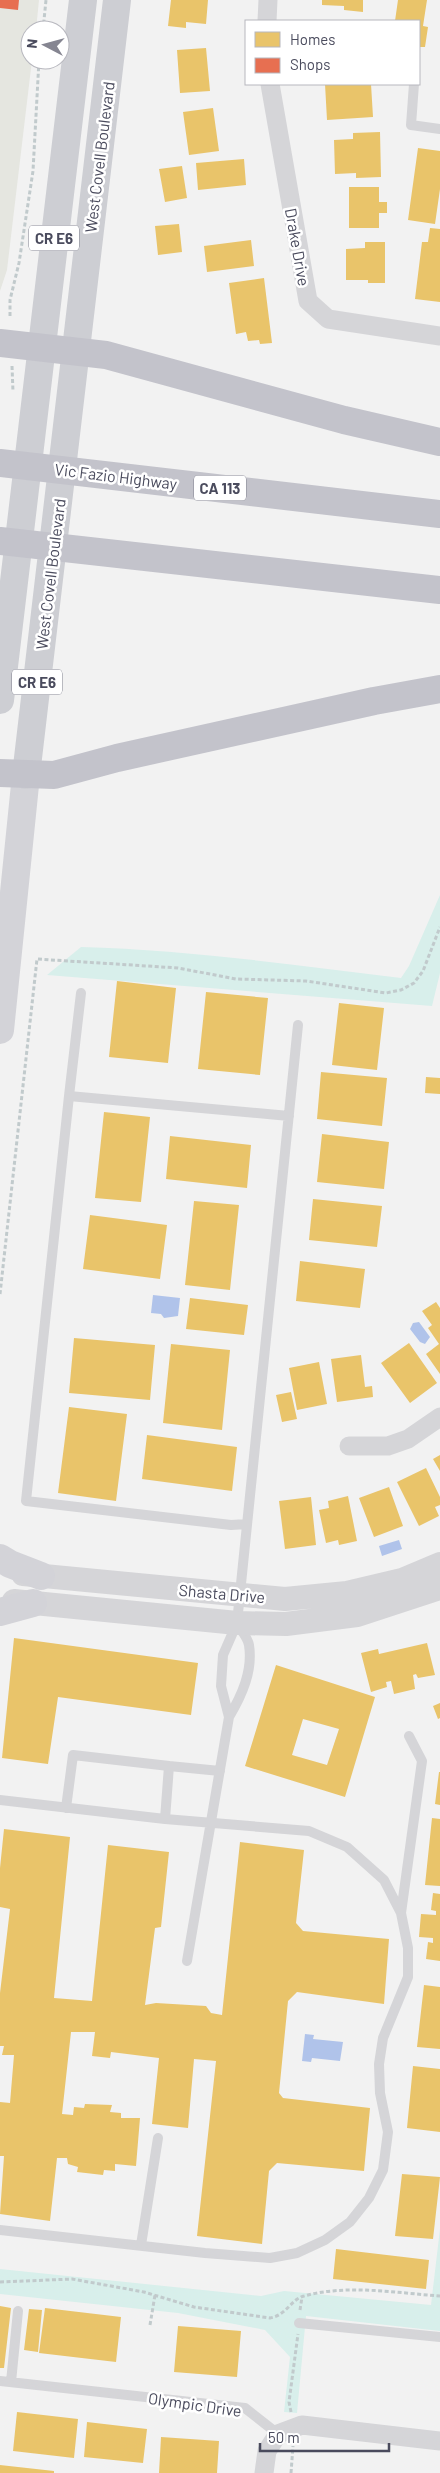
<svg xmlns="http://www.w3.org/2000/svg" width="440" height="2473" viewBox="0 0 440 2473" font-family="Barlow,sans-serif">
<rect width="100%" height="100%" fill="#f2f2f2"/>
<path fill="#e5e6e0" d="M0 0H39L36 30H30V60H32L7 270 0 291Z"/>
<path fill="#d8efeb" d="M440 895V973L432 1006 47 975 81 947C188 950 295 965 401 978L409 966Z
M440 2229V2331L306 2316 297 2413 284 2412 290 2357 265 2330 178 2313 0 2294V2269L261 2296 284 2291 431 2305Z"/>
<path fill="#b0c3ea" d="M153 1295 180 1298 178 1316 164 1318 161 1314 151 1313Z
M419 1322 430 1337 425 1344 420 1342 410 1329 413 1323Z
M399 1540 402 1549 382 1556 379 1546Z
M305 2034 314 2035 313 2039 343 2042 340 2061 312 2058 311 2062 302 2061Z"/>
<path fill="#e9c46a" fill-rule="evenodd" d="M171 0H208L206 24 186 22V28L168 26Z
M322 0H363V12L344 10V6L322 5Z
M398 0H427L423 26 428 27 425 47H419V21H395Z
M206 48 210 91 180 93 177 50Z
M325 84H371L373 117 327 120Z
M213 108 219 151 189 155 183 112Z
M380 132 381 177 356 178V173L335 174 334 140 353 139V133Z
M418 148 440 151V189L435 224 408 220Z
M244 159 246 185 198 190 196 163Z
M182 166 187 198 165 202 159 169Z
M349 187H379V202H387V213H379V228H349Z
M179 224 182 252 158 255 155 226Z
M430 228 440 229V302L415 299 422 242H428Z
M251 240 254 266 207 272 204 246Z
M365 242H385V283H368V280H346V249L365 248Z
M264 278 272 343 260 344 259 340 248 341 246 332 236 334 229 283Z
M117 981 176 988 168 1063 109 1057Z
M206 992 268 998 260 1075 198 1069Z
M339 1003 384 1008 377 1070 332 1065Z
M321 1072 387 1078 382 1126 317 1119Z
M426 1077 440 1078V1094L425 1093Z
M104 1112 150 1117 141 1202 95 1198Z
M322 1134 389 1142 384 1189 317 1182Z
M170 1136 251 1145 247 1188 166 1179Z
M313 1199 382 1206 377 1247 309 1240Z
M194 1201 239 1205 230 1290 185 1285Z
M90 1215 167 1225 160 1279 83 1269Z
M300 1261 365 1269 360 1308 296 1301Z
M190 1298 248 1305 244 1335 186 1329Z
M436 1302 440 1308V1374L426 1354 439 1344 428 1328 432 1325 422 1311Z
M74 1338 155 1345 150 1400 69 1393Z
M409 1343 437 1383 410 1403 381 1363Z
M171 1344 230 1350 222 1430 163 1423Z
M361 1355 365 1387 372 1386 373 1397 337 1402 331 1359Z
M319 1362 327 1404 297 1410 289 1368Z
M291 1392 297 1419 282 1422 276 1395Z
M69 1407 127 1414 116 1501 58 1493Z
M147 1435 237 1447 232 1491 142 1479Z
M440 1455V1471L433 1459Z
M426 1468 440 1497V1505L435 1507 439 1516 419 1526 397 1482Z
M389 1487 403 1526 374 1537 359 1498Z
M348 1496 357 1541 339 1545 338 1540 326 1543 319 1510 329 1508 328 1501Z
M311 1497 316 1545 285 1549 279 1501Z
M14 1638 198 1663 191 1715 58 1697 48 1764 2 1758Z
M427 1643 435 1675 418 1678 416 1674 413 1675 415 1689 394 1694 391 1681 386 1682 387 1687 371 1692 361 1653 378 1649 379 1654Z
M276 1665 375 1697 345 1797 245 1766ZM303 1719 339 1729 327 1765 292 1755Z
M440 1703V1718L438 1719 433 1706Z
M439 1772H440V1805L435 1804Z
M432 1818 440 1819V1886L425 1885Z
M4 1829 70 1837 54 1998 92 2001 108 1845 169 1852 161 1927 155 1928 145 2005 156 2003 206 2006 211 2013 222 2015 240 1842 304 1850 296 1923 303 1931 389 1939 384 2004 297 1992 288 2001 279 2093 283 2098 370 2108 364 2171 277 2163 269 2171 262 2244 197 2236 216 2061 194 2059 188 2128 152 2124 159 2058 111 2052 110 2058 92 2056 95 2032H71L62 2114 73 2115 74 2107 84 2108 85 2104 112 2105 110 2112 121 2113V2118H140L136 2166 115 2164V2171L104 2170 103 2175 77 2172 78 2167 68 2164 67 2158H57L50 2221 0 2214 4 2156H0V2102L10 2103 14 2055H2L4 2046H0V1993L10 1909 0 1907V1868Z
M433 1893 440 1894V1961L426 1959 428 1942 433 1943V1938L419 1937 421 1914 436 1915V1911L431 1910Z
M424 1985 440 1987V2049L417 2047Z
M413 2066 440 2069V2132L407 2128Z
M402 2174 440 2177 433 2239 395 2236Z
M336 2249 429 2260 426 2289 333 2279Z
M0 2306 11 2308 4 2368H0Z
M45 2308 121 2317 116 2362 39 2353Z
M29 2309 42 2310 38 2352 24 2350Z
M178 2326 241 2331 237 2377 174 2372Z
M17 2412 78 2419 74 2458 13 2451Z
M87 2422 147 2429 143 2463 84 2457Z
M161 2437 219 2441 217 2473H159Z
M0 2465 54 2471V2473H0Z"/>
<path fill="#e76f51" d="M0 0H19L18 10 0 8Z"/>
<g fill="none" stroke-linecap="round" stroke-linejoin="round">
<path stroke="#c1cacc" stroke-width="3" stroke-dasharray="4 2.5" stroke-linecap="butt" d="M43 30 46 0
M10 316V300L19 263 33 171 39 60
M12 366 13 392
M0 1294 37 959 178 968 236 979 306 981 386 993 401 990 414 983 423 971 440 927
M0 2282 72 2279 144 2292 194 2307 270 2318C287 2315 291 2299 304 2296 347 2284 396 2293 440 2296
M300 2310 302 2297
M150 2325 155 2295
M291 2412 289 2402 298 2334
M291 2473 293 2446"/>
<path stroke="#d5d5d8" stroke-width="10" d="M414 84 411 125 440 129
M69 1096 81 993
M247 1524 231 1525 26 1501 69 1096 289 1116
M229 1717 221 1686 223 1655 237 1623 298 1025
M169 1766 220 1771
M0 1800 165 1819 309 1831 347 1847 384 1880 401 1913 408 1948V1977L383 2038 379 2064 380 2093 388 2132 383 2170 369 2198 350 2222 325 2240 297 2253 270 2258 205 2253 0 2230
M66 1808 73 1755 169 1766 165 1819
M401 1913 422 1761 409 1736
M187 1961 229 1717C242 1695 253 1671 249 1645 248 1638 241 1630 237 1624
M141 2245 158 2138
M299 2323 440 2337
M0 2381 245 2408 278 2434
M11 2382 18 2311"/>
<path stroke="#d5d5d8" stroke-width="19" d="M267 21 268 0
M270 84 308 301 328 319 440 336
M349 1446H388L408 1439 440 1417
M264 2473 267 2451 278 2434 302 2425 440 2441"/>
<path stroke="#d5d5d8" stroke-width="24" d="M23 1574 285 1599 347 1593 402 1580 440 1564
M14 1601 237 1623 286 1624 357 1615 440 1588"/>
<path stroke="#d3d3d8" stroke-width="28" d="M0 1030 26 775
M0 1558 10 1564 41 1576
M0 1612 33 1603"/>
<path stroke="#cdced3" stroke-width="28" d="M0 700 83 0
M26 775 117 0"/>
<path stroke="#c3c3cb" stroke-width="28" d="M0 343 106 355 344 420 440 442
M0 463 440 514
M0 541 440 590
M0 773 54 775 117 758 374 701 440 689"/>
</g>
<g text-anchor="middle" dominant-baseline="central" stroke-width="5" stroke-linejoin="round" paint-order="stroke">
<g fill="#fff" stroke="#80818e" stroke-width="1">
<rect x="29" y="225.5" width="50" height="25" rx="4"/>
<rect x="194" y="475.5" width="52" height="25" rx="4"/>
<rect x="12" y="669.5" width="50" height="25" rx="4"/>
</g>
<g font-size="15" font-weight="bold" fill="#4a4b5d">
<text x="54" y="238">CR E6</text>
<text x="220" y="488">CA 113</text>
<text x="37" y="682">CR E6</text>
</g>
<g font-size="16" fill="#4a4b5d" stroke="#fff">
<text transform="translate(99 157) rotate(-83)">West Covell Boulevard</text>
<text transform="translate(298 247) rotate(80)">Drake Drive</text>
<text transform="translate(116 476) rotate(7)">Vic Fazio Highway</text>
<text transform="translate(50 574) rotate(-83)">West Covell Boulevard</text>
<text transform="translate(222 1593) rotate(5)">Shasta Drive</text>
<text transform="translate(195 2404) rotate(8)">Olympic Drive</text>
</g>
</g>
<rect x="245" y="20" width="175" height="65" fill="#ffffff" stroke="#b7b7be"/>
<rect x="255" y="32" width="25" height="15" fill="#e9c46a" stroke="#b7b7be"/>
<text x="290" y="45" font-size="15" fill="#4a4b5d">Homes</text>
<rect x="255" y="58" width="25" height="15" fill="#e76f51" stroke="#b7b7be"/>
<text x="290" y="70" font-size="15" fill="#4a4b5d">Shops</text>
<g transform="translate(45 45) rotate(276)"><circle r="24" fill="#ffffff" stroke="#b7b7be"/>
<path d="M0-4L9 19L0 12L-9 19Z" fill="#858591"/>
<text y="-8" font-size="14" font-weight="bold" text-anchor="middle" fill="#4a4b5d">N</text>
</g>
<path d="M260 2443v8h129v-8" fill="none" stroke="#4a4b5d" stroke-width="2.5"/>
<text x="268" y="2443" font-size="15" fill="#4a4b5d" stroke="#ffffff" stroke-width="4" paint-order="stroke">50 m</text>
</svg>
